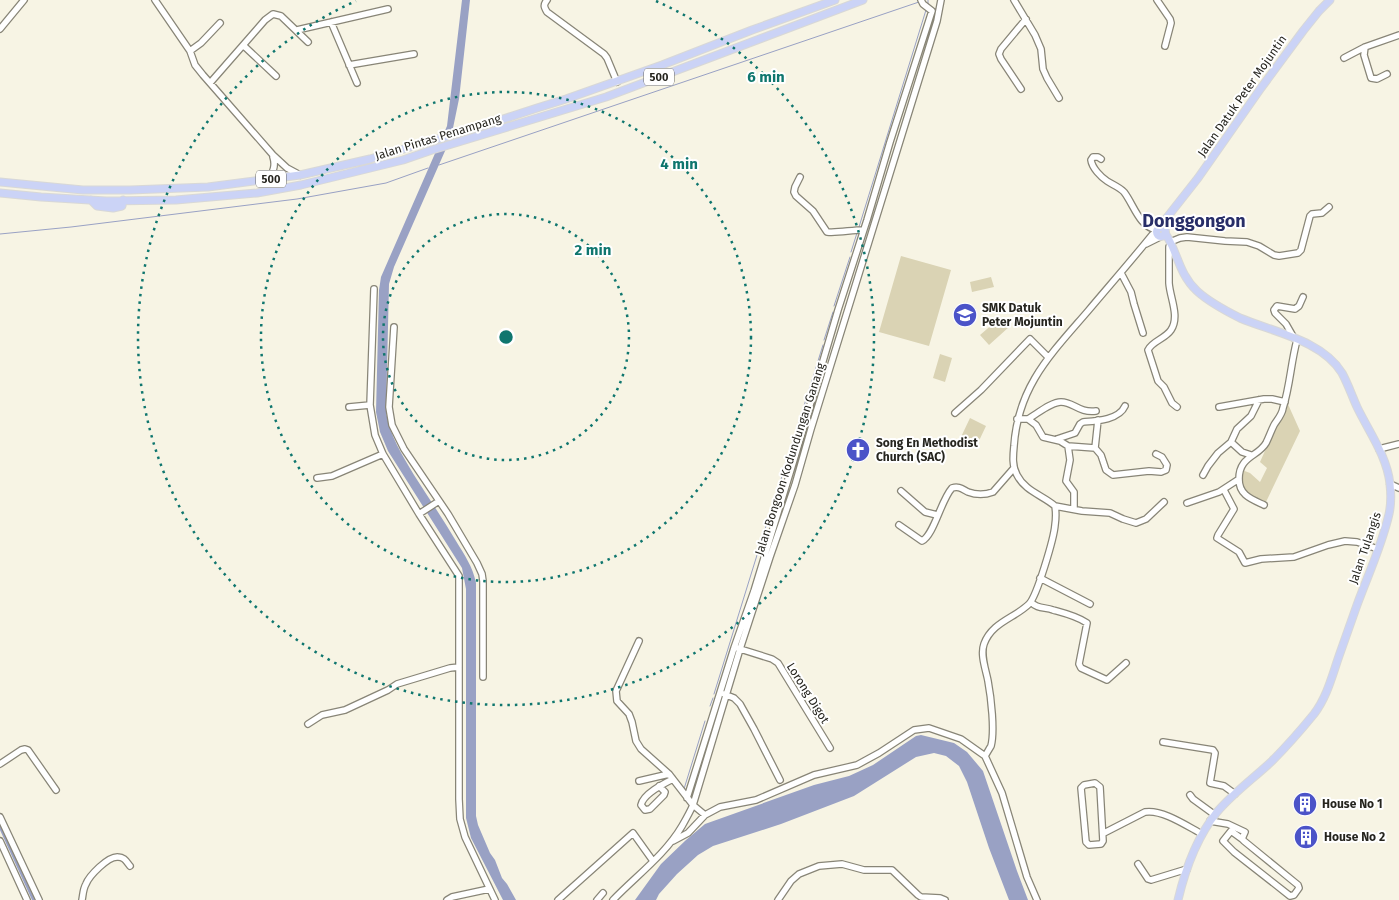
<svg xmlns="http://www.w3.org/2000/svg" width="1399" height="900" viewBox="0 0 1399 900" font-family="'Fira Sans',sans-serif">
<rect width="100%" height="100%" fill="#f7f4e4"/>
<path fill="#dad3b4" d="M901 256 951 270 929 346 879 332Z
M991 277 994 287 972 292 970 282Z
M1001 317 1009 327 989 345 980 335Z
M940 354 952 358 945 382 933 378Z
M1287 402 1300 431 1265 504 1251 498 1242 487V470L1250 473 1260 482 1267 468 1260 462Z
M970 418 986 426 977 445 961 437Z"/>
<path fill="#99a1c4" d="M462 0H470L459 99 453 128 445 151 394 267 389 284 386 412C390 436 402 455 414 475 428 497 443 519 456 541 464 554 473 567 476 583V816L478 825 490 853 495 860 502 878 507 884 516 900H503L471 838 466 818V589L462 568 388 451 380 432 376 412 379 290 381 277 447 126Z
M921 735 954 743 967 752 983 771 1017 871 1028 900H1009L989 848 967 782 959 766 946 756 934 753 916 757 854 796 781 824 713 846 698 855 677 874 659 894 656 900H635L661 864 686 840 705 824 814 785 849 776 873 765 916 736Z
M0 824 35 900H32L0 830Z"/>
<g fill="none" stroke-linecap="round" stroke-linejoin="round">
<path stroke="#99a1c4" stroke-width="1" d="M928 0V4
M439 165 919 2
M859 227 926 10
M0 234 71 227 297 199 386 183 428 168
M851 252 857 233
M834 306 850 257
M824 340 833 312
M769 518 823 345
M714 694 766 526
M710 706 713 698
M684 789 705 721"/>
<g stroke="#888577" stroke-width="8">
<path id="minor" d="M155 0 190 51 195 65 203 75 273 155 287 168 300 175
M547 0C543 5 544 7 547 12L604 54 607 58 617 82
M1014 0 1035 35 1041 49 1043 69 1047 78 1059 98
M1157 0 1170 19 1171 23 1165 46
M331 22 357 83
M0 29 24 0
M297 30 388 9
M244 46 276 76
M1365 47 1364 55 1371 78 1377 79 1387 74
M190 51 201 43 220 23
M1344 58 1365 47 1399 35
M349 65 414 54
M210 83 265 20 273 14 281 16 308 42
M1021 89 1001 59 999 54 1001 49 1026 19
M1101 159 1098 157H1093L1091 160C1092 168 1101 177 1107 181 1113 185 1119 187 1124 192 1134 205 1139 227 1157 230
M800 177 795 187 794 192 796 196 813 211 827 232C839 233 851 230 863 230
M268 179C273 172 276 166 273 157
M1170 242 1180 238 1187 237 1225 241 1247 242 1259 246 1274 255 1279 256 1298 253 1301 250 1310 216 1312 214 1322 213 1329 207
M1146 244 1160 237
M1169 247C1169 259 1169 271 1169 283 1170 298 1180 316 1171 330 1165 339 1152 341 1148 350L1158 381 1164 387 1172 403 1177 407
M1121 273 1131 292 1134 304 1143 333
M374 289 370 405 375 435 383 454 419 514 459 576V799L460 819 465 837 495 900
M394 327 389 407 392 425 404 449 448 514 477 563 482 574 483 581V677
M1294 338 1286 324 1275 313 1274 310 1277 306 1295 309 1299 306 1303 297
M349 407 370 405
M1219 407 1264 399H1272L1285 402
M955 413 981 390 1030 339 1048 357
M1017 419H1028L1036 425 1043 437 1060 441 1068 446 1070 460 1066 481 1074 492V509
M1028 419C1037 414 1051 402 1061 402 1074 402 1078 413 1096 411
M1098 420 1095 448 1101 455 1106 470 1113 475 1149 471 1161 472 1166 470 1167 465 1162 457 1156 454
M1057 439 1075 433 1080 424 1083 422C1096 421 1119 420 1125 406
M1231 442 1242 452 1251 455
M1068 446 1095 448
M1379 449 1399 444
M1203 475 1208 466 1218 453 1231 442 1237 429 1251 416 1259 400
M317 478 332 476 383 454
M1390 484 1399 488
M1224 490 1234 509 1218 535 1217 538 1239 552 1245 563 1261 559 1294 557 1328 545 1345 541 1357 542 1378 549
M901 491 925 512 937 515
M1187 503 1219 492 1239 479
M1264 505C1251 499 1239 495 1239 479 1239 456 1258 457 1266 443 1269 437 1271 431 1274 425 1277 420 1282 415 1283 408 1290 386 1291 362 1297 340
M1055 506 1082 511 1110 513 1123 519 1136 523 1146 519 1164 502
M419 514 439 501
M899 525 922 541C934 535 941 500 952 488 959 486 962 489 968 492 976 495 985 495 993 492L1014 468
M1040 578 1090 604
M1031 602C1037 609 1045 607 1053 610 1064 613 1077 616 1087 623L1079 664 1081 668 1107 680 1126 663
M639 641 616 691 617 701 629 714 632 722 636 741 641 749 669 774 693 805 705 815
M737 648 772 659 778 663 830 748
M724 694 734 698 740 704 754 729 780 780
M308 724 322 715 345 710 388 690 397 684 450 668 459 667
M1163 742 1213 750 1215 753 1210 783 1224 786 1235 794
M985 756C987 753 989 749 991 746 995 731 991 697 988 681 986 670 980 655 984 644 992 622 1015 618 1029 604 1037 596 1054 538 1055 525 1056 518 1056 512 1055 506 1042 495 1025 491 1017 475 1012 466 1013 456 1014 446 1018 386 1051 354 1088 311 1109 286 1131 261 1152 235L1156 232
M0 764 21 750 25 749 28 750 56 790
M639 781 669 774
M1095 783 1100 787 1103 841 1101 844 1089 845 1086 842 1081 788 1084 785Z
M659 786 665 792 664 795 650 809 645 810 641 805C643 794 663 784 673 779
M1190 795 1193 799 1215 815
M687 798 734 648 754 591 793 463 838 310 867 220 890 142 931 14 932 11 923 4 921 0
M0 817 39 900
M1210 821 1228 824 1245 832 1242 839 1244 841 1298 885 1299 888 1294 895 1290 896 1234 852 1223 841 1231 831 1242 839
M1104 833 1145 812C1162 809 1187 826 1202 834
M0 841 27 900
M673 841 688 833 705 815 720 807 756 800 814 775 857 765 879 753 914 730 929 728 961 739 985 756 1002 793 1027 877 1037 900
M1138 864 1148 879 1151 880 1187 869
M82 900C83 895 83 889 86 884 89 876 108 856 118 857 124 857 126 861 130 866
M447 900 452 897 489 889
M558 900 633 833 653 861
M597 900 603 893
M613 900C636 876 665 855 682 826 686 819 690 812 693 805L740 649 770 557 795 485 811 429 937 21 941 0
M778 900 791 881 799 874 819 866 842 864 864 870H892L918 895 921 897 940 898 945 900"/>
</g>
<g stroke="#d8d8d7" stroke-width="9">
<path id="major" d="M0 182 83 190H130L208 187 300 175 370 159 485 125 537 108 566 99 662 65 752 30 835 0
M0 193 41 197 106 201 176 200 257 193 301 185 403 160 432 150 606 97 863 0
M91 200 97 206 113 208 122 206 123 200
M1156.5 232a4.5 4.5 0 1 1 9 0a4.5 4.5 0 1 1-9 0Z
M1159 228 1165 220 1198 178 1261 88 1303 31 1319 11 1330 0
M1165 233C1178 252 1178 273 1197 291 1209 302 1226 311 1240 318 1273 332 1322 340 1342 373 1348 384 1352 396 1357 407 1369 432 1387 456 1390 484 1391 493 1391 505 1389 514 1382 545 1368 575 1357 605 1351 622 1345 639 1339 656 1332 676 1327 697 1314 714 1301 730 1287 746 1272 761 1254 778 1233 793 1217 812 1197 837 1185 870 1178 900"/>
</g>
<use href="#minor" stroke="#fff" stroke-width="5.5"/>
<use href="#major" stroke="#cbd3f6" stroke-width="7"/>
</g>
<g fill="none" stroke="#0f766e" stroke-width="2.5" stroke-dasharray="2.5 5">
<circle cx="506" cy="337" r="123"/>
<circle cx="506" cy="337" r="245"/>
<path d="M656 1A368 368 0 1 1 356 1"/>
</g>
<defs>
<g id="school-disc" transform="scale(1.25)"><circle r="9.5" fill="#4b53c8" stroke="#fff"/><path d="M0-5L7-2L0 1L-7-2ZM-4 1L0 2.5L4 1V4Q0 6-4 4Z" fill="#fff"/></g>
<g id="church-disc" transform="scale(1.25)"><circle r="9.5" fill="#4b53c8" stroke="#fff"/><path d="M-1.2-6h2.4v3.5h3.3v2.4h-3.3V6h-2.4V-.1h-3.3v-2.4h3.3Z" fill="#fff"/></g>
<g id="building-disc" transform="scale(1.25)"><circle r="9.5" fill="#4b53c8" stroke="#fff"/><path d="M-4-6H4V6H1V3H-1V6H-4ZM-2.5-4.3h1.7v1.8h-1.7ZM.8-4.3h1.7v1.8H.8ZM-2.5-1h1.7V.8h-1.7ZM.8-1h1.7V.8H.8Z" fill="#fff"/></g>
</defs>
<g fill-rule="evenodd">
<use href="#school-disc" x="965" y="315"/>
<use href="#church-disc" x="858" y="450"/>
<use href="#building-disc" x="1305" y="804"/>
<use href="#building-disc" x="1306" y="837"/>
</g>
<g text-anchor="middle" dominant-baseline="central" stroke-width="4" stroke-linejoin="round" paint-order="stroke">
<g fill="#fff" stroke="#676662" stroke-width="1">
<rect x="644" y="68.5" width="30" height="17" rx="4"/>
<rect x="256" y="170.5" width="30" height="17" rx="4"/>
</g>
<g font-size="11" font-weight="bold" fill="#26251f">
<text x="659" y="77">500</text>
<text x="271" y="179">500</text>
</g>
<g font-size="12" fill="#26251f" stroke="#fff">
<text transform="translate(1242 96) rotate(-55)">Jalan Datuk Peter Mojuntin</text>
<text transform="translate(438 137) rotate(-17)">Jalan Pintas Penampang</text>
<text transform="translate(790 459) rotate(-72)">Jalan Bongoon Kodundungan Ganang</text>
<text transform="translate(1365 548) rotate(-71)">Jalan Tulangis</text>
<text transform="translate(808 693) rotate(58)">Lorong Digot</text>
</g>
<g font-size="12" font-weight="bold" fill="#26251f" stroke="#fff" text-anchor="start">
<text x="982" y="308">SMK Datuk<tspan x="982" dy="14">Peter Mojuntin</tspan></text>
<text x="876" y="443">Song En Methodist<tspan x="876" dy="14">Church (SAC)</tspan></text>
<text x="1322" y="804">House No 1</text>
<text x="1324" y="837">House No 2</text>
</g>
<g font-size="18" font-weight="bold" fill="#282e68" stroke="#fff">
<text x="1194" y="221">Donggongon</text>
</g>
</g>
<circle cx="506" cy="337" r="8" fill="#0f766e" stroke="#fff" stroke-width="2.5"/>
<g font-size="15" text-anchor="middle" font-weight="bold" fill="#0f766e" stroke="#fff" stroke-width="4" stroke-linejoin="round" paint-order="stroke">
<text x="766" y="82">6 min</text>
<text x="679" y="169">4 min</text>
<text x="593" y="255">2 min</text>
</g>
</svg>
